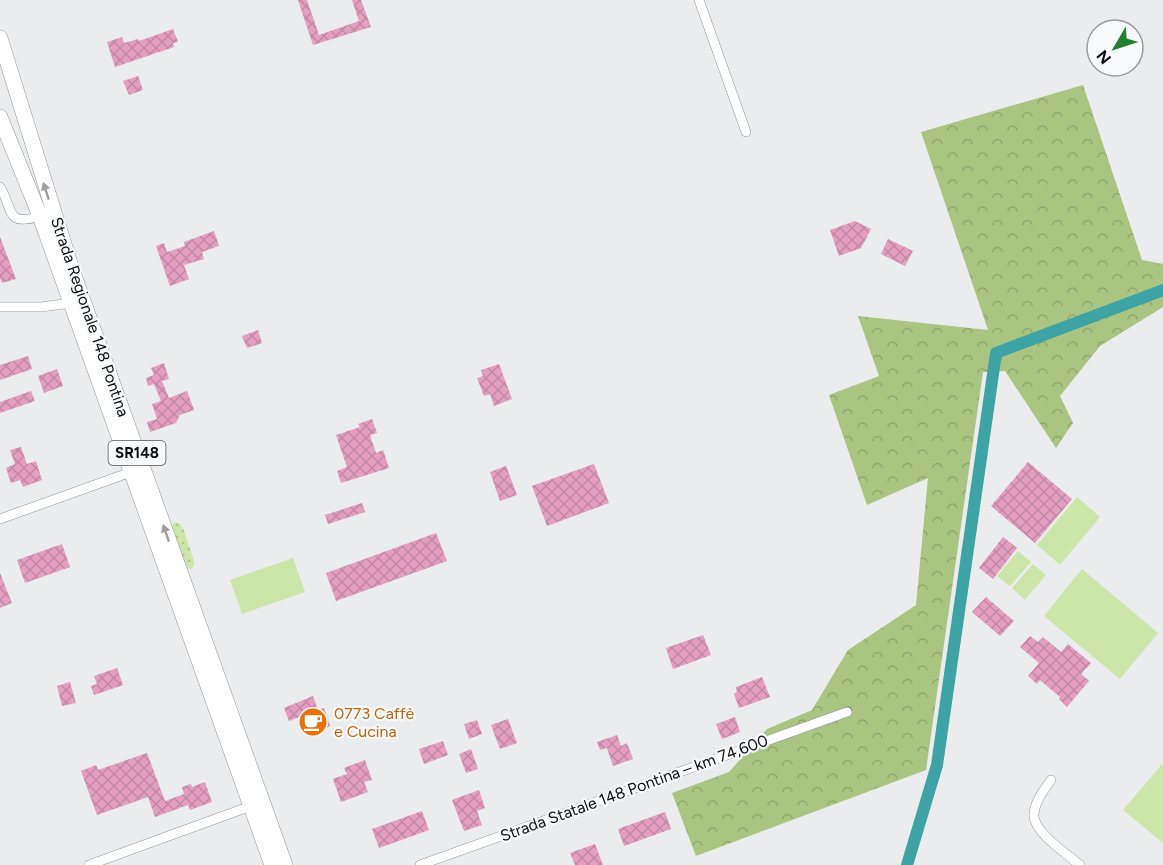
<svg xmlns="http://www.w3.org/2000/svg" width="1163" height="865" viewBox="0 0 1163 865" font-family="Figtree,sans-serif">
<defs>
<pattern id="grass-dots" width="8" height="8" patternUnits="userSpaceOnUse" patternTransform="scale(1.5)"><rect width="8" height="8" fill="#cce5a8"/><path d="M2 2h.1M6 6h.1" fill="none" stroke="#aec38f" stroke-width="1.8" stroke-linecap="round"/></pattern>
<pattern id="forest-crowns" width="20" height="18" patternUnits="userSpaceOnUse" patternTransform="scale(1.5)"><rect width="20" height="18" fill="#aac482"/><path d="M2 6a3 3 0 1 1 6 0M12 15a3 3 0 1 1 6 0" fill="none" stroke="#91a76f"/></pattern>
<pattern id="building-cross-hatch" width="8" height="8" patternUnits="userSpaceOnUse" patternTransform="scale(1.5)"><rect width="8" height="8" fill="#e39ec0"/><path d="M0 0l8 8M0 8l8-8" fill="none" stroke="#c287a4"/></pattern>
</defs>
<rect width="100%" height="100%" fill="#ebecee"/>
<path fill="url(#grass-dots)" d="M174 523H179L183 528 194 561V566L191 569 188 568C181 555 175 540 172 526Z"/>
<path fill="url(#forest-crowns)" d="M1083 85 1142 260 1163 264V307L1100 346 1060 396 1073 423 1056 448 1005 371 983 372 926 770 696 856 672 793 729 772 767 729 812 710 848 650 916 605 928 478 867 505 829 395 879 376 858 316 988 330 921 132Z"/>
<path fill="#cce5a8" d="M1077 497 1100 517 1060 565 1037 545Z
M1018 551 1031 562 1010 586 997 576Z
M293 558 305 592 242 614 230 580Z
M1033 564 1046 575 1025 600 1012 588Z
M1082 569 1158 633 1120 679 1044 616Z
M1163 763V843L1123 810Z"/>
<g fill="none" stroke-linecap="round" stroke-linejoin="round">
<path stroke="#3ea3a5" stroke-width="12" d="M907 865 937 765 996 353 1163 290"/>
</g>
<path fill="url(#building-cross-hatch)" d="M298 0H307L319 35 359 21 352 0H361L371 27 313 45Z
M173 29 178 42 173 43 174 47 115 67 107 42 122 37 124 43 138 39 139 41Z
M138 76 143 90 129 95 123 81Z
M855 221 871 229 861 248 839 256 830 230Z
M214 231 219 246 202 252 204 259 184 265 189 279 170 286 156 246 164 243 167 252 185 246 184 242Z
M0 237 16 279 2 283 0 278Z
M888 239 913 251 905 266 881 254Z
M258 330 262 343 247 348 242 336Z
M28 356 32 369 0 380V365Z
M164 363 169 379 162 381 169 398 187 391 194 410 180 415 176 423 150 432 147 422 157 419 152 404 161 401 154 384 148 386 146 378 154 375 151 368Z
M499 364 512 399 494 406 490 394 484 396 477 378 483 376 481 370Z
M57 369 63 386 44 393 38 376Z
M31 391 35 401 0 413V402Z
M372 419 377 433 370 435 376 453 383 450 389 468 341 483 337 471 347 467 336 435 360 427 358 424Z
M21 447 27 464 36 461 42 480 23 487 20 480 11 483 6 468 15 464 10 450Z
M1028 462 1072 499 1035 543 991 506Z
M594 464 609 503 547 526 532 486Z
M506 466 517 495 500 501 490 472Z
M362 503 365 512 328 524 325 515Z
M436 533 447 561 336 601 326 573Z
M1003 537 1017 548 993 579 979 568Z
M62 544 70 567 25 583 17 560Z
M0 573 12 603 0 608Z
M986 597 1014 621 1000 636 972 612Z
M703 635 711 655 673 669 666 648Z
M1030 636 1038 642 1043 637 1061 652 1068 644 1091 663 1081 674 1089 681 1067 707 1059 699 1060 697 1040 680 1037 684 1028 676 1039 663 1020 647Z
M117 668 123 685 94 695 91 686 97 684 94 676Z
M762 677 770 697 739 708 734 694 737 692 736 687Z
M70 682 76 703 62 706 57 686Z
M313 696 318 710 324 708 330 726 313 733 307 714 289 721 284 708Z
M735 717 740 732 722 739 716 724Z
M508 719 517 743 500 749 491 725Z
M477 720 482 734 469 739 464 724Z
M617 735 621 746 627 743 633 759 613 766 607 748 600 750 597 742Z
M443 741 448 755 424 764 419 749Z
M471 749 478 769 466 773 459 754Z
M147 753 165 801 184 794 182 787 191 784 192 787 205 782 212 802 190 810 188 805 155 817 148 797 97 815 81 771 96 765 98 770Z
M365 760 372 780 364 782 368 792 341 802 333 779 347 774 344 768Z
M479 790 485 808 477 811 482 825 464 831 452 800Z
M422 811 429 830 379 848 372 829Z
M665 812 671 829 624 846 618 829Z
M595 844 603 865H575L570 853Z"/>
<g fill="none" stroke-linecap="round" stroke-linejoin="round">
<g stroke="#949597" stroke-width="10">
<path id="minor" d="M699 0 746 132
M0 187C14 210 5 227 40 216
M0 307H41L71 303
M0 519 131 472
M1051 780C1044 790 1035 801 1034 814 1032 831 1067 854 1080 865
M89 865 251 806
M420 865 847 712"/>
</g>
<g stroke="#949597" stroke-width="16">
<path id="primary" d="M0 38 72 270 285 865
M0 117 40 216 272 865"/>
</g>
<use href="#minor" stroke="#fff" stroke-width="9"/>
<use href="#primary" stroke="#fff" stroke-width="15"/>
</g>
<defs><path id="oneway-solid" d="M-6-.8H1V-3.2L6.5 0L1 3.2V.8H-6Z" transform="scale(1.5)"/></defs>
<g fill="#9e9e9f">
<use href="#oneway-solid" transform="translate(46 191) rotate(-108)"/>
<use href="#oneway-solid" transform="translate(166 533) rotate(-109)"/>
</g>
<defs>
<g id="cafe-disc" transform="scale(1.5)"><circle r="9.5" fill="#e8710a" stroke="#f8f9fb"/><path d="M-5.5-4.5H6V0H3Q3 3.5 0 3.5H-2.5Q-5.5 3.5-5.5 0ZM3-3.2v2h1.7v-2ZM-6 4.5H4V6H-6Z" fill="#fff"/></g>
</defs>
<g fill-rule="evenodd">
<use href="#cafe-disc" x="313" y="722"/>
</g>
<g text-anchor="middle" dominant-baseline="central" stroke-width="4.5" stroke-linejoin="round" paint-order="stroke">
<rect fill="#f8f9fb" stroke="#545455" stroke-width="1.5" x="108.5" y="441" width="57" height="24" rx="4.5"/>
<g font-size="15" font-weight="bold" fill="#0d0d0e">
<text x="137" y="453">SR148</text>
</g>
<g font-size="16" fill="#0d0d0e" stroke="#f8f9fb">
<text transform="translate(90 317) rotate(71)">Strada Regionale 148 Pontina</text>
<text transform="translate(634 788) rotate(-20)">Strada Statale 148 Pontina – km 74,600</text>
</g>
<g font-size="16" fill="#c56008" stroke="#f8f9fb" text-anchor="start">
<text x="334" y="713">0773 Caffè<tspan x="334" dy="18">e Cucina</tspan></text>
</g>
</g>
<g transform="translate(1115 48) rotate(231)"><circle r="28" fill="#f8f9fb" stroke="#9a9b9c" stroke-width="1.5"/>
<path d="M0-4.5L10 22L0 15L-10 22Z" fill="#238030"/>
<text y="-9" font-size="16" font-weight="bold" text-anchor="middle" fill="#0d0d0e">N</text>
</g>
</svg>
